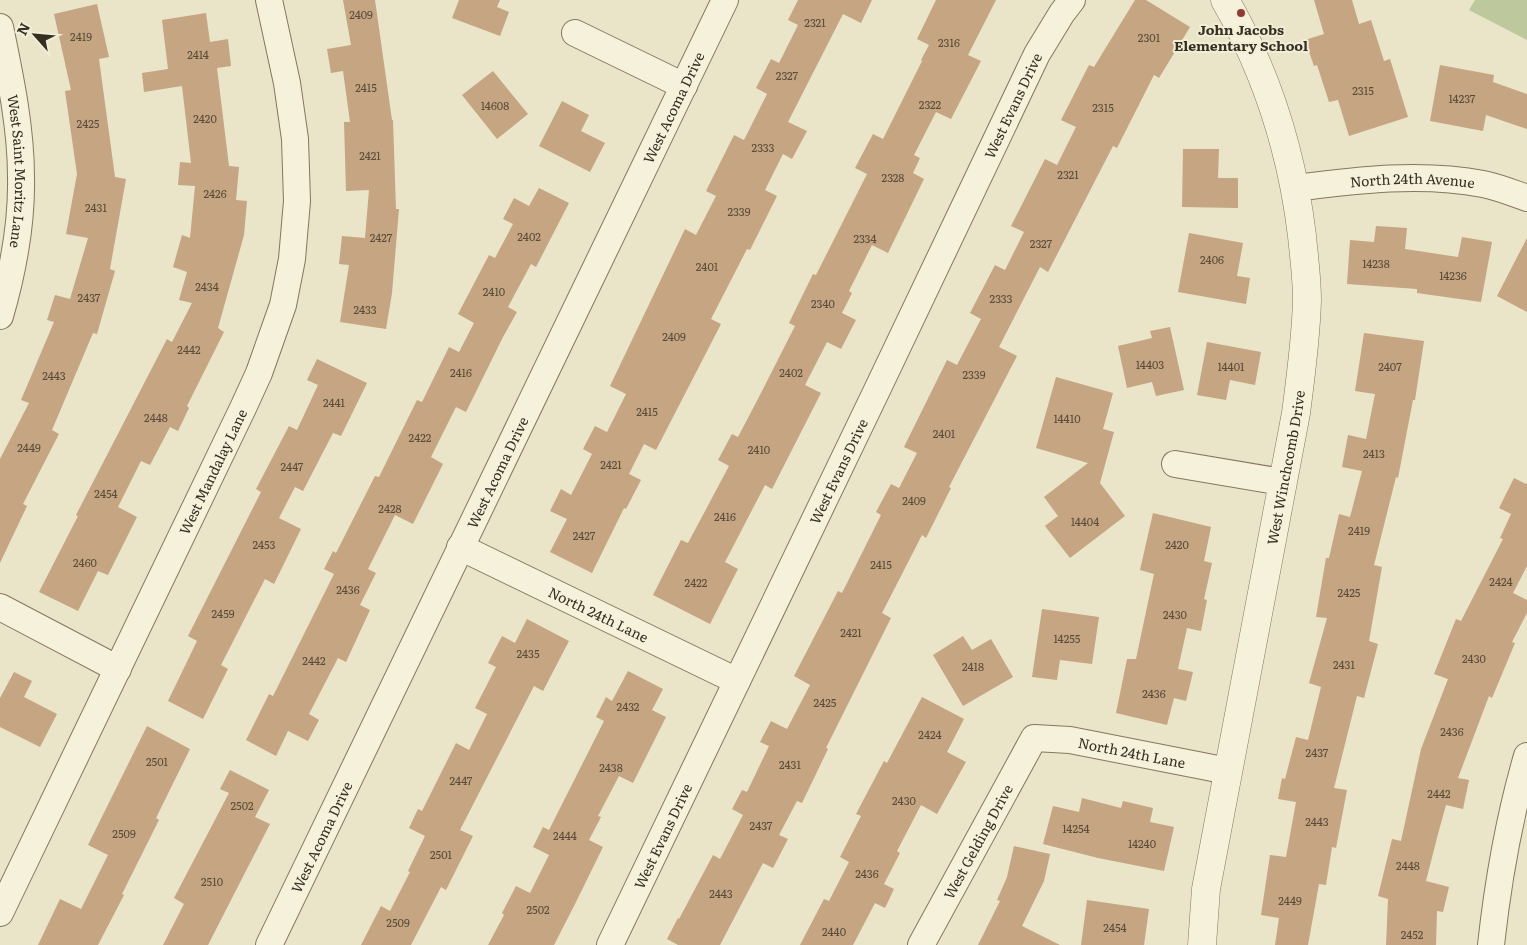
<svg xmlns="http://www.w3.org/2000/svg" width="1527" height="945" viewBox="0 0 1527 945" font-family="Literata,serif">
<rect width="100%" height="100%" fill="#eae4c8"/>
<path fill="#bec89d" d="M1475 0H1527V40L1469 10Z"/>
<path fill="#c5a582" d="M343 0H375L392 120H393L396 209H399L392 293 386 329 340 322 349 265 339 264 342 236 365 238 369 190 346 191 344 122H350L343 71 331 73 327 49 351 45Z
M459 0H500L497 7 509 12 500 36 452 18Z
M798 0H872L861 23 843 14 788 122 807 131 792 159 783 154 765 190 777 196 750 250 747 249 711 319 721 324 656 450 644 444 629 474 641 480 626 509 624 508 592 573 550 552 567 519 550 511 561 489 571 495 592 454 583 449 595 426 607 432 626 394 610 386 685 229 696 235 716 196 706 191 734 135 744 140 767 94 756 88 771 59 779 63 798 25 788 20Z
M936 0H996L968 55 981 61 951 119 936 112 914 155 920 158 913 173 924 179 888 253 872 245 849 291 852 293 842 313 856 320 841 349 827 342 805 385 821 393 772 489 765 485 725 562 738 569 710 624 653 595 681 540 688 543 729 466 718 460 732 434 738 437 760 395 795 326 789 323 813 274 816 275 867 174 855 168 873 134 883 139 922 61 921 60 929 45 917 39Z
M1135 0H1146L1190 27 1159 78 1154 75 1117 148 1113 146 1048 272 1040 267 999 347 1017 356 949 487 951 488 926 538 922 535 882 613 891 618 826 748 828 749 802 803 797 801 779 835 788 839 773 868 763 863 720 945H678L667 939 678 918 679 919 713 855 720 859 743 815 732 809 742 790 747 792 769 746 760 742 771 721 787 729 810 685 794 676 838 591 842 593 881 515 876 512 891 484 899 488 917 453 904 447 947 360 957 365 981 319 970 313 995 265 1005 270 1024 232 1011 226 1045 159 1057 165 1076 127 1061 120 1089 65 1094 67Z
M1314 0H1352L1359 24 1371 20 1384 61 1390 59 1408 117 1349 136 1338 100 1329 102 1317 65 1314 66 1305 40 1324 34Z
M97 4 109 57 99 59 115 177 126 179 110 269 115 271 97 334 93 333 52 430 59 434 23 504 27 506 0 563V459L29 403 21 400 54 322 47 320 55 295 70 299 88 238 66 234 77 174 65 91 71 90 54 14Z
M206 13 210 42 228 39 231 66 217 68 229 166 239 167 236 200 247 201 244 235 218 328 224 332 187 406 189 408 178 431 170 427 150 465 141 461 118 507 137 517 108 575 98 571 78 611 39 592 78 516 76 515 167 339 172 342 192 303 179 300 187 272 173 267 182 235 190 238 195 186 178 185 180 162 191 163 182 86 144 92 142 73 168 69 162 20Z
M1440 65 1494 75 1493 82 1527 94V129L1486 115 1483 131 1430 121Z
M493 71 528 114 497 139 462 95Z
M562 101 589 115 581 131 605 143 590 172 539 146Z
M1183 149H1219L1218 178H1238V208L1182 207Z
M539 188 569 203 536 267 531 264 508 307 517 312 503 337 466 412 456 407 431 457 443 464 413 524 395 515 368 569 376 573 360 605 370 610 346 662 338 658 309 714 319 720 308 741 288 731 276 756 246 740 269 694 273 696 334 574 324 569 333 551 336 553 375 476 379 477 417 400 422 402 449 347 459 352 474 323 458 314 489 255 495 258 513 224 503 219 514 198 529 206Z
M1376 226 1407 228 1405 249 1458 257 1462 237 1492 242 1481 302 1417 293V289L1347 284 1350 240 1374 242Z
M1189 233 1243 243 1237 276 1250 278 1246 304 1178 292Z
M1527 238V312L1497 296Z
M1170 327 1184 390 1156 396 1152 382 1127 388 1118 346 1152 338 1150 331Z
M1364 333 1424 341 1415 400H1413L1398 478 1396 477 1374 565 1382 567 1369 641 1378 644 1364 698 1357 696 1334 788 1347 790 1336 848 1332 847 1326 885 1319 884 1308 945H1275L1279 918 1261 915 1270 855 1286 857 1296 802 1278 799 1282 778 1285 779 1296 737 1308 740 1321 687 1309 683 1327 618 1316 617 1326 558H1329L1339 514 1350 517 1362 471 1342 467 1348 435 1366 439 1375 394 1355 391Z
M1207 342 1261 352 1255 385 1230 380 1226 400 1197 395Z
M317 359 367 383 341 436 333 433 303 491 295 487 279 518 301 529 274 584 265 579 221 665 228 669 203 719 168 701 197 641 188 636 261 492 256 489 289 426 297 430 318 385 307 380Z
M1056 377 1113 393 1103 429 1114 432 1100 483 1125 516 1070 558 1045 526 1058 516 1044 497 1088 463 1036 448Z
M1514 478 1526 484 1527 483V566L1513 593 1527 600V613L1512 642 1515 643 1492 698 1489 696 1458 778 1469 780 1463 809 1446 805 1438 834 1426 881 1449 887 1443 912 1437 911 1436 945H1386L1388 899 1378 896 1392 839 1401 841 1421 749 1448 679 1434 674 1456 619 1461 621 1503 539 1500 538 1511 514 1499 508Z
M1153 513 1211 527 1204 561 1212 563 1204 599 1207 600 1201 631 1187 628 1178 669 1193 672 1186 701 1174 698 1167 725 1116 713 1127 659H1136L1154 574 1140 570Z
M1042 609 1099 617 1092 664 1060 660 1057 680 1032 677Z
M527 619 569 641 543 691 534 686 460 830 473 836 446 890 441 887 411 945H361L381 906 390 911 410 872 408 871 425 836 409 828 418 809 422 811 456 743 469 750 487 714 475 708 496 667 488 663 502 636 515 643Z
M963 636 972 650 991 639 1013 677 963 706 933 655Z
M628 671 663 689 652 710 666 717 633 783 619 776 598 816 601 817 589 840 603 847 575 904 554 945H488L504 915 502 913 516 886 530 893 549 855 533 847 543 827 549 830 604 721 596 717 606 697 612 701Z
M14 672 32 681 24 697 57 714 40 747 0 727V698Z
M922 697 964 719 947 752 966 762 937 814 921 805 897 851 900 853 884 884 894 889 885 908 875 903 853 945H800L824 899 829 901 849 862 840 857 861 816 856 814 884 761 887 763Z
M147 726 190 749 156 818 159 820 122 894 124 895 98 945H38L60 899 81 909 108 855 88 845Z
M230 770 269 790 255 817 270 824 208 945H163L184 904 174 898 229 793 220 789Z
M1082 798 1121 808 1123 801 1153 808 1150 822 1174 827 1164 871 1098 858 1043 844 1053 806 1079 812Z
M1014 846 1050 854 1044 881 1022 926 1060 945H978L1000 901 997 900 1007 877Z
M1087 900 1149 909 1144 945H1081Z"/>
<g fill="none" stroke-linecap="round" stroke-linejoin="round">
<g stroke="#85775f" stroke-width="28">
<g id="minor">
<path id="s1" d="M0 27C10 76 21 127 21 177 22 224 13 271 0 316"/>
<path d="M575 33 684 86"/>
<path id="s2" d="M1295 188C1358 180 1421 172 1483 184 1498 187 1513 193 1527 198"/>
<path d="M1175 464 1282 482"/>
<path id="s3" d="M460 547 737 681"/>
<path d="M0 607 118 669"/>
<path id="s4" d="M0 913 243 408 259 373 283 305 292 259 297 201 295 139 287 83 269 0"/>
<path id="s5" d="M269 945 725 0"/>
<path id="s6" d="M610 945 878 388 1037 54 1062 13 1072 0"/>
<path id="s7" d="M921 945 1034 738 1070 740 1228 771"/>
<path d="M1491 945C1498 881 1509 818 1527 756"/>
</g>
</g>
<g stroke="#85775f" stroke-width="29">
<g id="tertiary">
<path id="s8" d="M1202 945 1206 889 1296 413C1301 375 1306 338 1307 300 1307 278 1304 257 1302 236 1292 152 1267 73 1225 0"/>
</g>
</g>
<use href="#minor" stroke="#f6f1db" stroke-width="26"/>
<use href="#tertiary" stroke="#f6f1db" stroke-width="28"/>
</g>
<circle fill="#8e3d35" stroke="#f2edd7" stroke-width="2" cx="1241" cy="13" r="5"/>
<g text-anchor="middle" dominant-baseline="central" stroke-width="4" stroke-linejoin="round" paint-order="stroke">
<g font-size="11" fill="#5a4c39">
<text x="361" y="14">2409</text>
<text x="815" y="22">2321</text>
<text x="81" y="36">2419</text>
<text x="1149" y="37">2301</text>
<text x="949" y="42">2316</text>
<text x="198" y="54">2414</text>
<text x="787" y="75">2327</text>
<text x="366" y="87">2415</text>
<text x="1363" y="90">2315</text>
<text x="1462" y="98">14237</text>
<text x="930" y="104">2322</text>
<text x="495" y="105">14608</text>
<text x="1103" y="107">2315</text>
<text x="205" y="118">2420</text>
<text x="88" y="123">2425</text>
<text x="763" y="147">2333</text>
<text x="370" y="155">2421</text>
<text x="1068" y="174">2321</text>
<text x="893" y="177">2328</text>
<text x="215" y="193">2426</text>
<text x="96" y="207">2431</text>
<text x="739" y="211">2339</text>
<text x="529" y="236">2402</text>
<text x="381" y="237">2427</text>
<text x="865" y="238">2334</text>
<text x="1041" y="243">2327</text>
<text x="1212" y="259">2406</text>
<text x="1376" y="263">14238</text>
<text x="707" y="266">2401</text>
<text x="1453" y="275">14236</text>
<text x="207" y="286">2434</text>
<text x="494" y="291">2410</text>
<text x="89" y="297">2437</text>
<text x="1001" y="298">2333</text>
<text x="823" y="303">2340</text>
<text x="365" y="309">2433</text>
<text x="674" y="336">2409</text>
<text x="189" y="349">2442</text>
<text x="1150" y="364">14403</text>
<text x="1231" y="366">14401</text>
<text x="1390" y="366">2407</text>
<text x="461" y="372">2416</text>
<text x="791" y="372">2402</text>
<text x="974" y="374">2339</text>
<text x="54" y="375">2443</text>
<text x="334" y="402">2441</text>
<text x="647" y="411">2415</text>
<text x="156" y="417">2448</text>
<text x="1067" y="418">14410</text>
<text x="944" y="433">2401</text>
<text x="420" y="437">2422</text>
<text x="29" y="447">2449</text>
<text x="759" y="449">2410</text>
<text x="1374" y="453">2413</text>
<text x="611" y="464">2421</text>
<text x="292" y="466">2447</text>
<text x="106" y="493">2454</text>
<text x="914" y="500">2409</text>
<text x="390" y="508">2428</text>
<text x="725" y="516">2416</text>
<text x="1085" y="521">14404</text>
<text x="1359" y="530">2419</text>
<text x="584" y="535">2427</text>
<text x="264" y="544">2453</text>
<text x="1177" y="544">2420</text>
<text x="85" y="562">2460</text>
<text x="881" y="564">2415</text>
<text x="1501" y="581">2424</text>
<text x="696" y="582">2422</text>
<text x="348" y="589">2436</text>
<text x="1349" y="592">2425</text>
<text x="223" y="613">2459</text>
<text x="1175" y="614">2430</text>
<text x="851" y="632">2421</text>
<text x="1067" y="638">14255</text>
<text x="528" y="653">2435</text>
<text x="1474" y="658">2430</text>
<text x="314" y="660">2442</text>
<text x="1344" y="664">2431</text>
<text x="973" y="666">2418</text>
<text x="1154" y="693">2436</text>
<text x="825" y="702">2425</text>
<text x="628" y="706">2432</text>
<text x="1452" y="731">2436</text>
<text x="930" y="734">2424</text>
<text x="1317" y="752">2437</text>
<text x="157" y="761">2501</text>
<text x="790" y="764">2431</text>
<text x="611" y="767">2438</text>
<text x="461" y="780">2447</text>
<text x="1439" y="793">2442</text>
<text x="904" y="800">2430</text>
<text x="242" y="805">2502</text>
<text x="1317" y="821">2443</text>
<text x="761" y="825">2437</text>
<text x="1076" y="828">14254</text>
<text x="124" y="833">2509</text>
<text x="565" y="835">2444</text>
<text x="1142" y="843">14240</text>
<text x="441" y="854">2501</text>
<text x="1408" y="865">2448</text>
<text x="867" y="873">2436</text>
<text x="212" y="881">2510</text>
<text x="721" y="893">2443</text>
<text x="1290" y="900">2449</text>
<text x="538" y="909">2502</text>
<text x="398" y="922">2509</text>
<text x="1115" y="927">2454</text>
<text x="834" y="931">2440</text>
<text x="1412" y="934">2452</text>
</g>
<g font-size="14" font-weight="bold" fill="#362e21" stroke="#f2edd7">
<text x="1241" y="29">John Jacobs<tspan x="1241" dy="16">Elementary School</tspan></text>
</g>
<g font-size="14" fill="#362e21" stroke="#f2edd7">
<text stroke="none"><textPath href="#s6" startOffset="931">West Evans Drive</textPath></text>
<text stroke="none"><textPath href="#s5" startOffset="930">West Acoma Drive</textPath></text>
<text stroke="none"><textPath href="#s1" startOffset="146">West Saint Moritz Lane</textPath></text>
<text stroke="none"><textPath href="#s2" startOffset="118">North 24th Avenue</textPath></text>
<text stroke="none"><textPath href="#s8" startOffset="485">West Winchcomb Drive</textPath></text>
<text stroke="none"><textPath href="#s4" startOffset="490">West Mandalay Lane</textPath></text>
<text stroke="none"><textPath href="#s6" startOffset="526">West Evans Drive</textPath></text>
<text stroke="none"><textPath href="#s5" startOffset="525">West Acoma Drive</textPath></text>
<text stroke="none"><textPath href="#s3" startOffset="154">North 24th Lane</textPath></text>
<text stroke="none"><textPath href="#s7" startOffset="335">North 24th Lane</textPath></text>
<text stroke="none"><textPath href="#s6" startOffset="121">West Evans Drive</textPath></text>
<text stroke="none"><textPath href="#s5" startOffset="120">West Acoma Drive</textPath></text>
<text stroke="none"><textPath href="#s7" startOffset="118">West Gelding Drive</textPath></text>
</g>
</g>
<g transform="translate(35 35) rotate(297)" stroke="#f2edd7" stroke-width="4" paint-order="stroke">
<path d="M0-4L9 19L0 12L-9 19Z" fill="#362e21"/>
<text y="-8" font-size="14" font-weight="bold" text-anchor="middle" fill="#362e21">N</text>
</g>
</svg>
